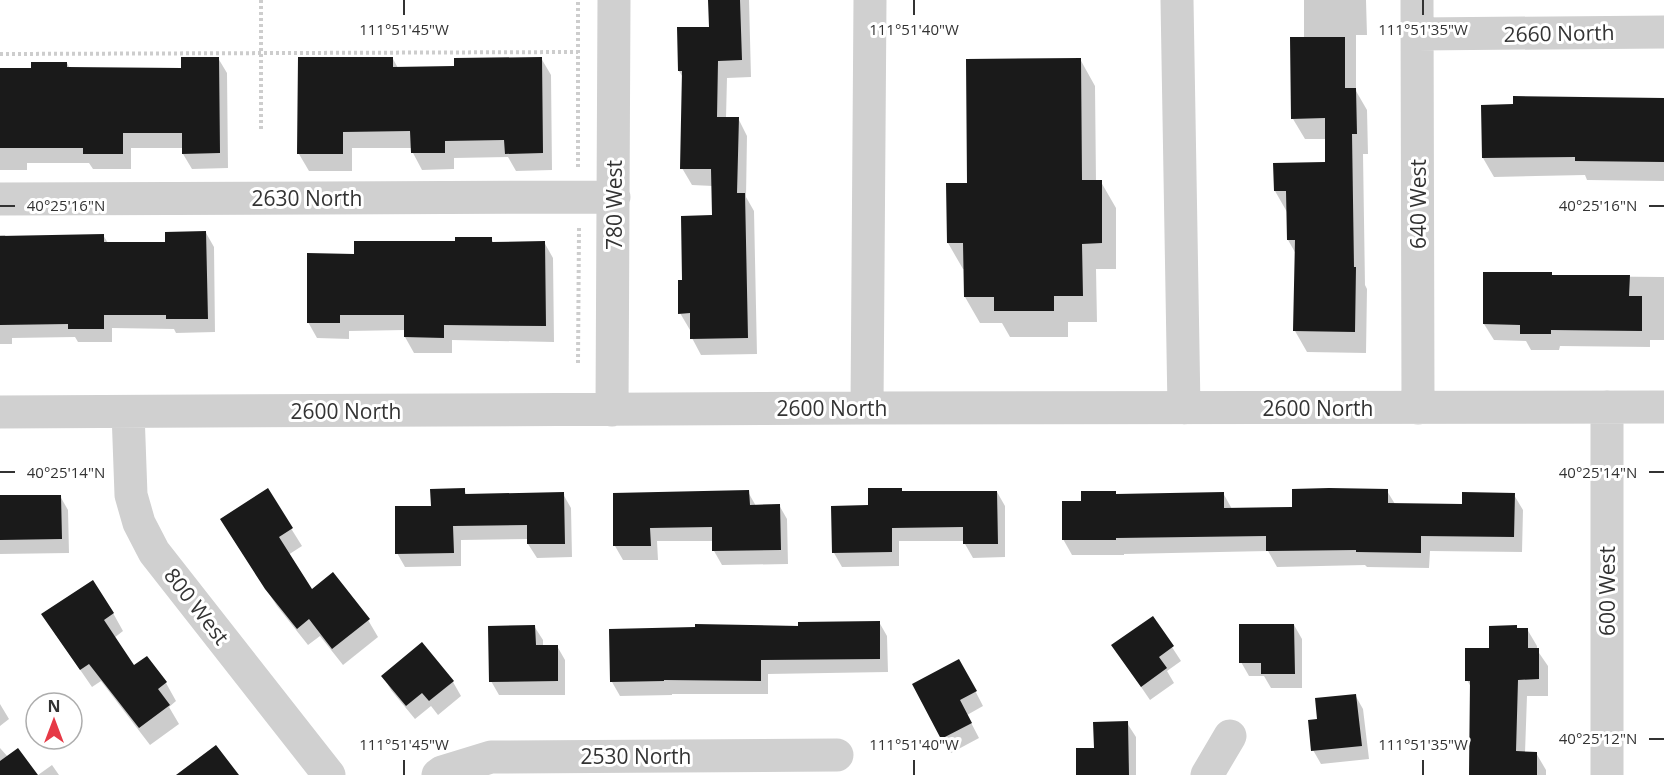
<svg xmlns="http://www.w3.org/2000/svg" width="1664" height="775" viewBox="0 0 1664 775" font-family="'Open Sans',sans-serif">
<rect width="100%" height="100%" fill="#fff"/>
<path fill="#0003" d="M710 0H749L751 77 727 78 726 118H738L747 136 746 197 754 211 757 354 701 355 692 338V330H690L680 313 683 282 714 217 713 186 692 185 682 168 684 79 679 71 711 28Z
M1304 0H1366L1367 35H1356V91L1367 110 1368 154H1363L1365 285 1367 289 1366 353 1307 352 1295 331 1296 254 1288 240 1287 212 1275 191 1326 164V139H1305L1293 119 1304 39Z
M218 58 227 73 228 168 192 169 183 154V148H131V169H93L89 163H27V170H0V69H33L67 63 70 69H182Z
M541 58 551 75 552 170 516 171 508 157 454 158V169L422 170 413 153 412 148H352V171H309L299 154 393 59 398 68H456Z
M1080 59 1095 86 1096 182H1101L1116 208V269H1096L1097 322H1068V337H1010L1002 323H980L965 297V269H963L948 243 969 184Z
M1664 102V181L1587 180 1585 175 1494 177 1483 158Z
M206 233 214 247 215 332 176 333 174 329 112 328V342H78L75 337 12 338V344H0V235H5L6 238 103 235 108 243 167 244Z
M491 239 494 243 544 242 553 258 554 342 452 340V353H414L405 337V330L349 331V339L317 338 308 322 356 255Z
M1552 276 1664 277V340H1650V347L1560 346 1559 350H1531L1526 341 1494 340 1484 324Z
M267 490 302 546 288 555 311 591 368 620 378 637 343 665 320 636 308 645 277 606 232 537Z
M464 490 467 495 563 494 571 508 572 557 537 558 528 544V539L461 540V566L405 567 397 553 432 507Z
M1387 491 1395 504 1464 505 1514 495 1523 510 1522 552 1430 551 1429 568 1367 567 1365 565 1277 567 1268 551 1124 554V555H1072L1063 539 1083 502 1116 495 1223 493 1232 509 1294 508Z
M748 492 756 506 779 505 787 519 788 564 722 565 714 551V541H657L658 560H623L615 546 614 495Z
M997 492 1005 506V557L973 558 965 544V541H899V566L842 567 834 553 870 506 903 493Z
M60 496 68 510 69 553 0 554V497Z
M113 613 123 631 114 638 134 668 166 683 176 701 169 707 179 724 150 745 101 681 92 687 54 632Z
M1153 618 1181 661 1167 671 1174 683 1150 700 1122 659Z
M879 622 887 636 888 672 768 674V694H672V695L620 696 612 682 800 627Z
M1294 625 1302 639V688H1271L1264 676H1249L1241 662Z
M534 626 543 640V646H557L565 660V695H499L491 681Z
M1516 626 1518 630 1527 629 1537 646V650L1548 666V696H1527L1525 753H1536L1546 770V775H1470L1472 689 1467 680 1491 649Z
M422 644 453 682 461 696 438 715 431 706 415 719 391 690 383 676Z
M967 675 983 706 967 715 979 738 951 753 914 685Z
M1355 695 1363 709 1369 759 1321 764 1313 750 1319 721Z
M0 704 9 719 0 726Z
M1127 723 1136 737V775H1078L1095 749Z
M0 748 8 757 36 775H0Z
M52 765 59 775H38Z"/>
<path fill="#1a1a1a" d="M708 0H740L742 60 718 61 717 117H739L737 193H745L748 338 690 339V313L678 314V280H682L681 216 712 215 711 169H680L682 71H678L677 27H709Z
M1290 37H1345V88H1356L1357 134H1352L1354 267H1356L1355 332 1293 331 1295 240H1287L1286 191H1274L1273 163 1325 162V118L1291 119Z
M181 57H219L220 153 182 154V133H123V154H83V148H0V68H31V62H67V67L181 68Z
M298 57H393V67L454 66V58L542 57 543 153 505 154 504 140 445 141V153H411L410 131 343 132V154H297Z
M1081 58 1082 180H1102V243L1082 244 1083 296H1054V311H994V297H964L963 243H947L946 183H967L966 59Z
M1513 96 1664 98V162L1575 161V157L1482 158 1481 105 1513 104Z
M206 231 208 319H166V315H104V329H68V324L0 325V236L104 234V242H165V232Z
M455 237H492V242L545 241 546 326 444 325V338L404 337V315H340V323H307V253L354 254V241H455Z
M1483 272H1552V275H1630L1629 296H1642V331L1551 330V334H1520V325L1483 324Z
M268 488 293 528 279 537 312 589 333 572 370 619 332 649 309 619 297 629 265 589 220 519Z
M465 488V494L564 492 565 544H527V525L453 526 454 553 395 554V506H431L430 489Z
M868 488H902V491H997L998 544H963V527L892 528V552L832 553 831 506 868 505Z
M1329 488 1388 489V503L1462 504V492L1515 493 1514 537 1421 536V553L1356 552V550L1266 551V536L1116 538V540H1062V501H1081V491H1116V494L1224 492V508L1292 507V489Z
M749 490 750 505 780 504 781 550 712 551V527L650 528 651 546H613V493Z
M0 495H61L62 539 0 540Z
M93 580 114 613 104 620 134 665 147 656 167 682 158 689 170 705 139 728 89 664 80 670 41 614Z
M1153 616 1174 646 1159 657 1167 668 1141 687 1111 645Z
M880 621V659L761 660V681L664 680V681L610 682 609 629 695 627V624L798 626V622Z
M1239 624H1294L1295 674H1261V663H1239Z
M535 625 536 645H558V681L489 682 488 626Z
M1517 625V628H1528V648H1539V679L1518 680 1516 751 1537 752V775H1469L1470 681H1465V648H1489V626Z
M422 642 454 681 429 701 422 693 406 706 381 676Z
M959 659 977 691 960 700 972 723 941 739 912 684Z
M1356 694 1362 746 1311 751 1308 720 1317 719 1315 698Z
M1128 721 1129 775H1076V748H1094L1093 722Z
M216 745 239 775H176Z
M18 748 38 775H0V761Z"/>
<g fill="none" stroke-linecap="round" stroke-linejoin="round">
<path stroke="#cdcdcd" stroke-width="4" stroke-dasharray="3 3" stroke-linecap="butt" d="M261 0V131
M0 54 578 52
M578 167V0
M578 363 579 228"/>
<path stroke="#d0d0d0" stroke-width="33" d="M1177 0 1184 408
M1417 0 1418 408
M1417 34 1664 32
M0 199 614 197
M1607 407V775
M867 408 870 0
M612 410 614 0
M0 412 867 408 1664 407
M128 412 131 495 139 523 154 552 329 775
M438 775 442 772 491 757 837 755
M1207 775 1230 736"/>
</g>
<path fill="none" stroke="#333" stroke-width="2" d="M404 0V15M914 0V15M1423 0V15M0 206H15M1649 206H1664M0 472H15M1649 472H1664M1649 739H1664M404 760V775M914 760V775M1423 760V775"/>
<g text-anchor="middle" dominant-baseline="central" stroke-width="6" stroke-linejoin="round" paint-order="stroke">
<g font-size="21" fill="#333" stroke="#fff">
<text transform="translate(1559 33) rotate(-1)">2660 North</text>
<text x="307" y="198">2630 North</text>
<text transform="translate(1418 204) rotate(-90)">640 West</text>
<text transform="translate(614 205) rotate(-90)">780 West</text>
<text x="832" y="408">2600 North</text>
<text x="1318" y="408">2600 North</text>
<text x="346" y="411">2600 North</text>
<text transform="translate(1607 591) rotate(-90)">600 West</text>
<text transform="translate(197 606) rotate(52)">800 West</text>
<text x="636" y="756">2530 North</text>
</g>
</g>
<g font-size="15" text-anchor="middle" fill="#333" stroke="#fff" stroke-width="6" stroke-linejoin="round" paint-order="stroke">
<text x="404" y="35">111°51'45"W</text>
<text x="914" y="35">111°51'40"W</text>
<text x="1423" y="35">111°51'35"W</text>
<text x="66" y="211">40°25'16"N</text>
<text x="1598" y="211">40°25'16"N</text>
<text x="66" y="478">40°25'14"N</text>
<text x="1598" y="478">40°25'14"N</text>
<text x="1598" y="744">40°25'12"N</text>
<text x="404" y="750">111°51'45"W</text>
<text x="914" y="750">111°51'40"W</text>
<text x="1423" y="750">111°51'35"W</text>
</g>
<g transform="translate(54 721)"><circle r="28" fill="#ffffff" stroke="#adadad" stroke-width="1.5"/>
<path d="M0-4.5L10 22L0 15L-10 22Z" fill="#e63946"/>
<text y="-9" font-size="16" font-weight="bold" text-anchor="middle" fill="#333333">N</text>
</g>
</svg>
